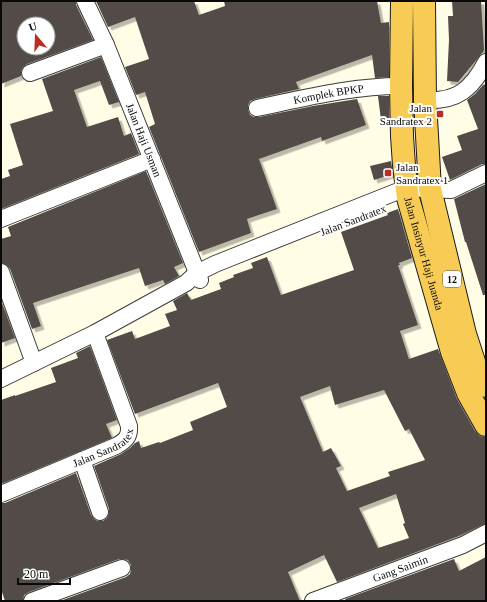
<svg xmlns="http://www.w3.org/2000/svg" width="487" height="602" viewBox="0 0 487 602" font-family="'Times New Roman',serif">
<defs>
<filter id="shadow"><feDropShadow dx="3.5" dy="3.5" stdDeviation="0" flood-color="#0004"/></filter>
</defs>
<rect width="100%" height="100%" fill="#fffde6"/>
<path fill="#524c46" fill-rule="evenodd" filter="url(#shadow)" d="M1 1H76V5L93 40 27 64 23 67 21 71V76L1 84ZM24 24H48V48H24Z
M96 1H194L199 15 225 6 224 1H377L381 23 389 22V77L375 78 372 55 296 82 299 89 255 99 250 101 248 105V110L250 115 254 117H259L313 106 357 99 366 125 322 141 321 137 259 159 277 209 247 219 251 233 199 252 149 127 155 124 145 92 136 95 125 67 149 59 135 17 108 27Z
M452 1H481L484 50 483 52 458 82 447 81 449 40 448 16H453Z
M101 57 119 102 109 105 100 81 74 90 87 127 118 117 124 136 131 133 139 154 1 209V179L10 176 8 170 23 165 10 124 53 111 42 79Z
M486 84V164H482L450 180 442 157 462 150 457 136 478 129 467 100 475 94 483 85Z
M378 96H389V118L381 120Z
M391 161 393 174 374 180 370 166Z
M146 171 183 263 174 267 179 276 165 284 163 280 145 286 139 268 33 303 41 326 32 329 10 269 7 265 1 263V239L11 236 8 227Z
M486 184V295H483L466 242H465L454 199Z
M398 209 412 258 399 263 400 265H398L418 325 400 331 409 359 438 349 457 399 475 431 480 436 486 437V524L482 525 459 536 337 582 324 555 288 572 300 601H60L126 577 130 574 131 570V565L128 560 123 559H119L29 592 24 595 23 601H5L1 589V503H5L76 473 91 515 94 519 98 521H103L107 518 109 513V509L94 466 121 454 130 448 135 443 139 441 141 448 159 442 160 443 193 430 190 422 227 407 218 383 135 414 107 340 132 331 135 339 170 326 165 314 177 310 173 301 187 293 191 300 221 289 219 283 234 277 233 275 253 268 251 263 267 257 281 295 354 270 341 232 388 215 387 213ZM330 386 335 405 384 390 405 431 409 429 425 460 388 472 390 476 347 491 336 468 341 466 331 448 323 452 300 397ZM396 494 405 523 403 524 409 538 378 548 359 508Z
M1 300 15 338 1 343Z
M90 346 117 420 106 424 112 438 1 484V400L15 395V396L56 382 51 368 78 358 76 353Z
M486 557V601H346L345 599 454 559 459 571Z"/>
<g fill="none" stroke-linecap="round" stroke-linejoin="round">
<g stroke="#3c3c3c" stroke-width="18">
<g id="minor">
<path id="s1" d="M85 1 106 45 200 280"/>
<path d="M30 73 106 45"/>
<path d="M425 100C457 102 472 89 486 62"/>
<path id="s2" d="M257 108C305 98 352 86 401 86"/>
<path d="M1 219 152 159"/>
<path d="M1 272 34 363"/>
<path d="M1 379 95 333 186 283 197 273 215 264 406 188 451 190 486 173"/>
<path d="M82 460 100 512"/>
<path id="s3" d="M1 494 116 446C125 441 130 437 129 426L95 333"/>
<path d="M32 601 122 568"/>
<path id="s4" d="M313 601 463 545 486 533"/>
</g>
</g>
<g stroke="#1a1a1a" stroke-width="24">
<g id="trunk">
<path id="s5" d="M402 1 401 86 402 136 404 165 408 198 452 352 468 393 486 425"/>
<path d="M424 1 425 100 430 189 465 334 476 368 486 386"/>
</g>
</g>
<use href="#minor" stroke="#fff" stroke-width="16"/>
<use href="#trunk" stroke="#f8cc54" stroke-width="22"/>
</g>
<g fill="#b92e22" stroke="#fff" stroke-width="1.5">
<rect x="436" y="110" width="8" height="8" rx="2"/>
<rect x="384" y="169" width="8" height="8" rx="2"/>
</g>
<g text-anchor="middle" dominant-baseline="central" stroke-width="4" stroke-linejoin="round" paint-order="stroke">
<rect fill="#fff" stroke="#535353" stroke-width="1" x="443" y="271" width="18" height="16" rx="3"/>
<g font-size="10" font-weight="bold" fill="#090909">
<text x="452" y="279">12</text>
</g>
<g font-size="11" fill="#090909" stroke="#fff">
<text stroke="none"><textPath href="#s2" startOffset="73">Komplek BPKP</textPath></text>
<text stroke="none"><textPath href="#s1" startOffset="151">Jalan Haji Usman</textPath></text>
<text transform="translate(353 220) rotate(-21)">Jalan Sandratex</text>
<text stroke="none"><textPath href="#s5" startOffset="255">Jalan Insinyur Haji Juanda</textPath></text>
<text stroke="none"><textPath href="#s3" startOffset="113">Jalan Sandratex</textPath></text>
<text stroke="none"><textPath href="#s4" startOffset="93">Gang Saimin</textPath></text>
</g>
<g font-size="11" fill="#090909" stroke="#fff" text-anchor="end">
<text x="432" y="108">Jalan<tspan x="432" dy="13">Sandratex 2</tspan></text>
<text x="396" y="167" text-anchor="start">Jalan<tspan x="396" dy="13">Sandratex 1</tspan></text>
</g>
</g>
<rect width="487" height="602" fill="none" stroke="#090909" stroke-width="4"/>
<g transform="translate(36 36) rotate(341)"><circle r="19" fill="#ffffff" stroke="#9d9d9d"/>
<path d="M0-3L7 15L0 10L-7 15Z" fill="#b92e22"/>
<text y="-6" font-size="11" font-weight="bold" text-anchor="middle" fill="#090909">U</text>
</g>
<path d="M18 578v6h52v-6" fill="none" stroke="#090909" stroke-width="2"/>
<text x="24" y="578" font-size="12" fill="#090909" stroke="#ffffff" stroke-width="3" paint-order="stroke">20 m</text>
</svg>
